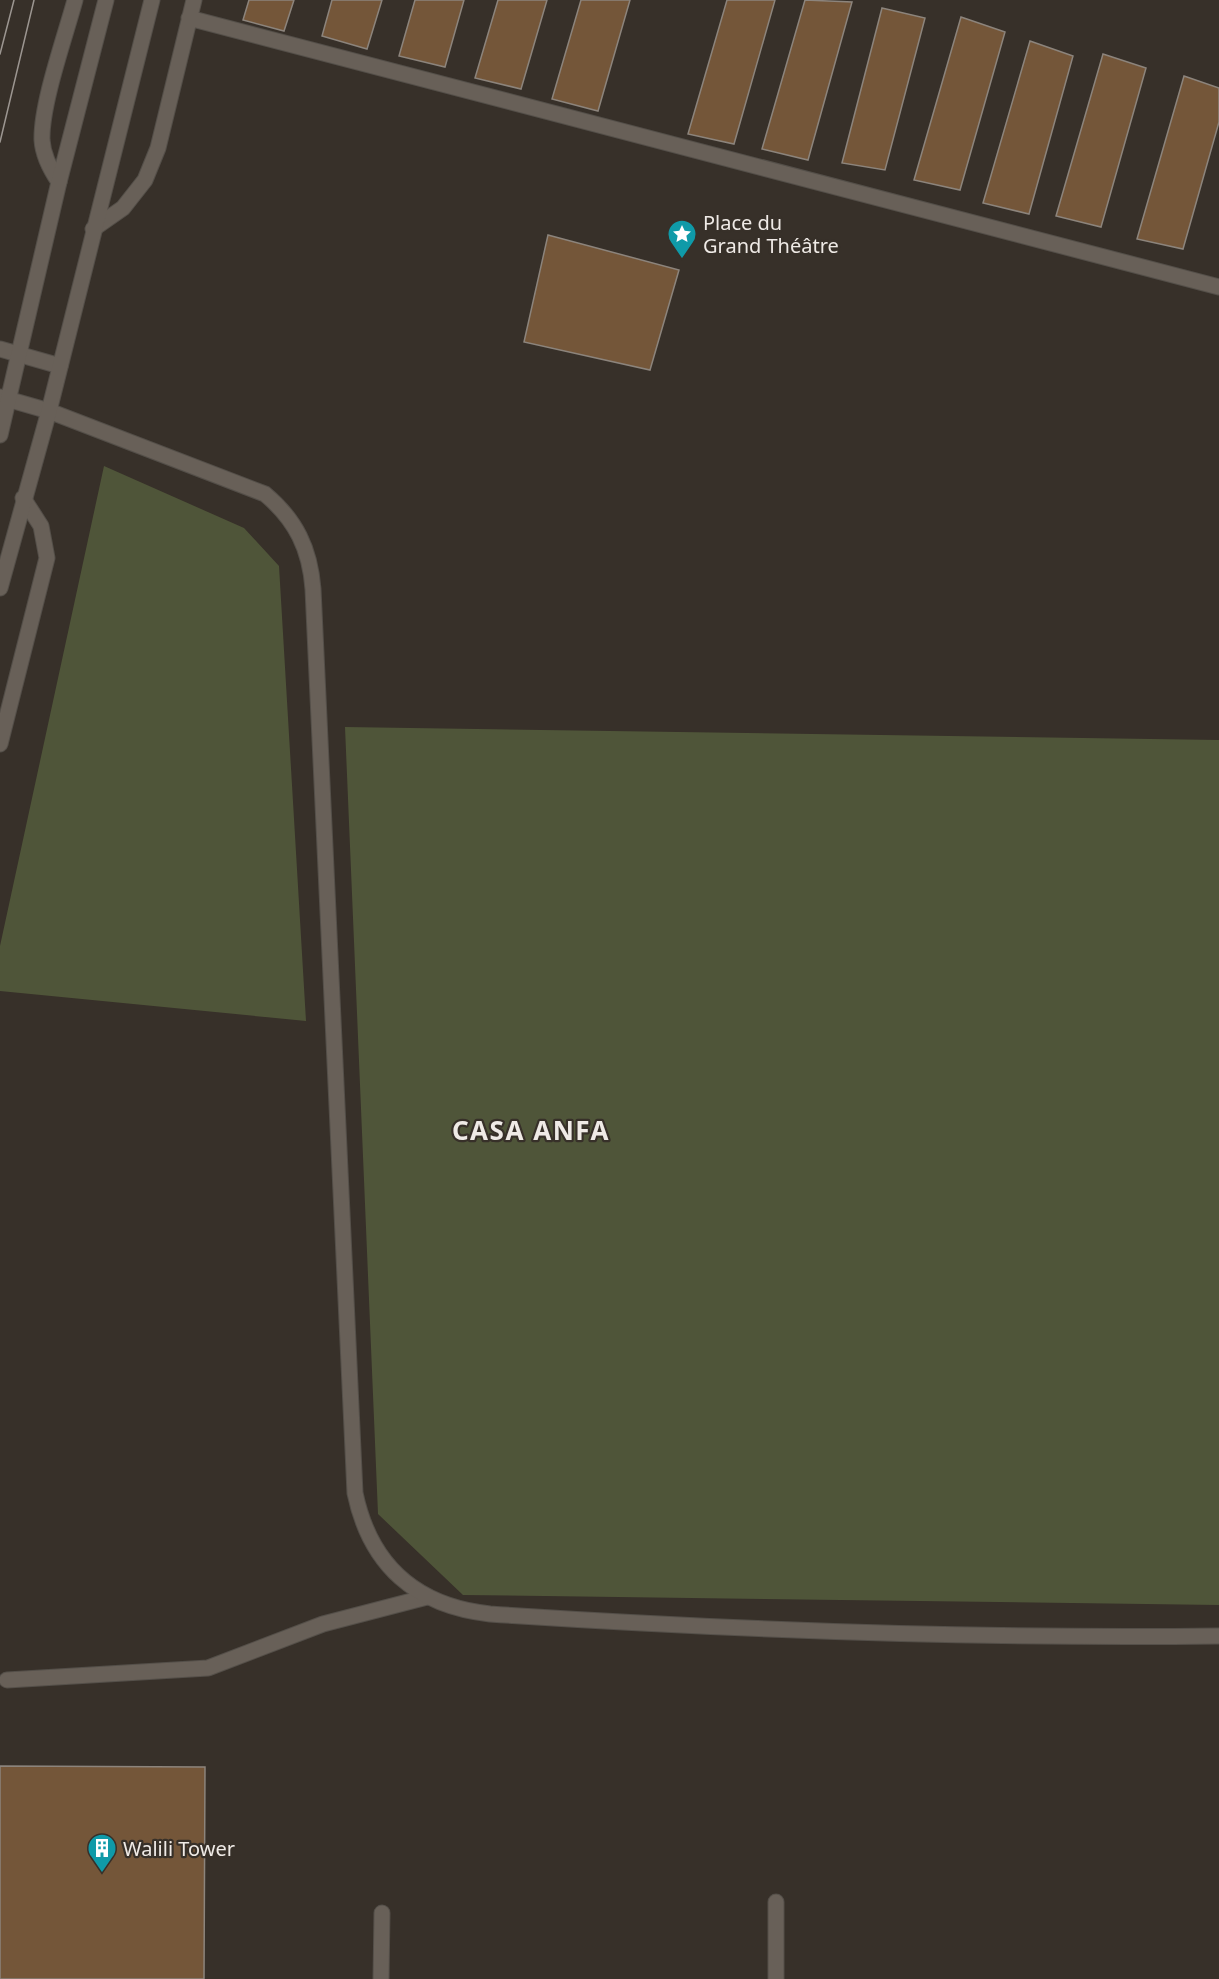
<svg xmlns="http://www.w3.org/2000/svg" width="1219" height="1979" viewBox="0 0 1219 1979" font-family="'Noto Sans',sans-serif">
<rect width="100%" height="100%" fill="#373029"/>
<path fill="#4f5539" d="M104 466 244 528 279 566 306 1021 0 991V946Z
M345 727 1219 740V1605L463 1595 378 1514Z"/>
<path fill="#745639" stroke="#8c847c" stroke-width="1.5" d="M249 0H294L284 31 243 20Z
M332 0H382L367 49 322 36Z
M415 0H464L445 67 399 56Z
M498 0H547L521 89 475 78Z
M581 0H630L598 111 552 99Z
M727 0H775L734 144 688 134Z
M805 0 852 2 808 160 762 149Z
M882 8 925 18 885 170 842 163Z
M961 17 1005 32 960 190 914 180Z
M1030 41 1073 56 1029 214 983 203Z
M1103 54 1146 68 1101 227 1056 216Z
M1184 76 1219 88V122L1183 249 1137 239Z
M548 235 679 270 650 370 524 342Z
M0 1766 205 1767 204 1979H0Z"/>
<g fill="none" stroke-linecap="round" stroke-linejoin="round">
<g stroke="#544f49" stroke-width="17">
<path id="lane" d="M0 744 47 558 41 526 23 498
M7 1680 208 1668 323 1624 427 1597
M381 1979 382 1913
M776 1979V1902"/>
</g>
<g stroke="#544f49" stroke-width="17">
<path id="street" d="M189 18 1219 287
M59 182C50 169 43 156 42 140 41 104 65 37 75 0
M93 229 123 208 145 180 158 148 194 0
M0 349 60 366
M0 397 49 411 265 494C296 520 310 549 313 589L355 1493C370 1565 416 1606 490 1614 733 1630 975 1639 1219 1636"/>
</g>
<g stroke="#544f49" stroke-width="17">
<path id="secondary" d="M0 435 59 182 106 0
M0 588 49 411 152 0"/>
</g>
<use href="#lane" stroke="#686058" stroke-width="15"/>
<use href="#street" stroke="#686058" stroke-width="15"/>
<use href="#secondary" stroke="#686058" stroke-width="15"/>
<path stroke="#9c9691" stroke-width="1.5" d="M0 54 14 0
M0 142 34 0"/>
</g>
<defs>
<g id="sight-pin" transform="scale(1.5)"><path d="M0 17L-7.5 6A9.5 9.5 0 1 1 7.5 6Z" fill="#0f9aa8" stroke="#373029"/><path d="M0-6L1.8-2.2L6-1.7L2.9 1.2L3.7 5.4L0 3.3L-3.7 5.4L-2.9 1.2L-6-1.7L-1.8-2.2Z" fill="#fff"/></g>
<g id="building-pin" transform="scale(1.5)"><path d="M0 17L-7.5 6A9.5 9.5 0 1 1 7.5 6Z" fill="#0f9aa8" stroke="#373029"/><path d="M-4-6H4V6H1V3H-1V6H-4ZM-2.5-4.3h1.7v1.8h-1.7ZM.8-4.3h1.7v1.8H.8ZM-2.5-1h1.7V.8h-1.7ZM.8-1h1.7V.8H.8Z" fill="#fff"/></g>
</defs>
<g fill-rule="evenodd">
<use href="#sight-pin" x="682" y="234"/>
<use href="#building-pin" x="102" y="1848"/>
</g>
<g text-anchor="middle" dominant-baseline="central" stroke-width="4.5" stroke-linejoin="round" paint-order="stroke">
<g font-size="20" fill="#efeae6" stroke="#373029" text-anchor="start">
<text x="703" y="222">Place du<tspan x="703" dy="23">Grand Théâtre</tspan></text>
<text x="123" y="1848">Walili Tower</text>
</g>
<g font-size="26" font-weight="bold" letter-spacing="1.5" fill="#efeae6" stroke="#373029">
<text x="531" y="1130">CASA ANFA</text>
</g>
</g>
</svg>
